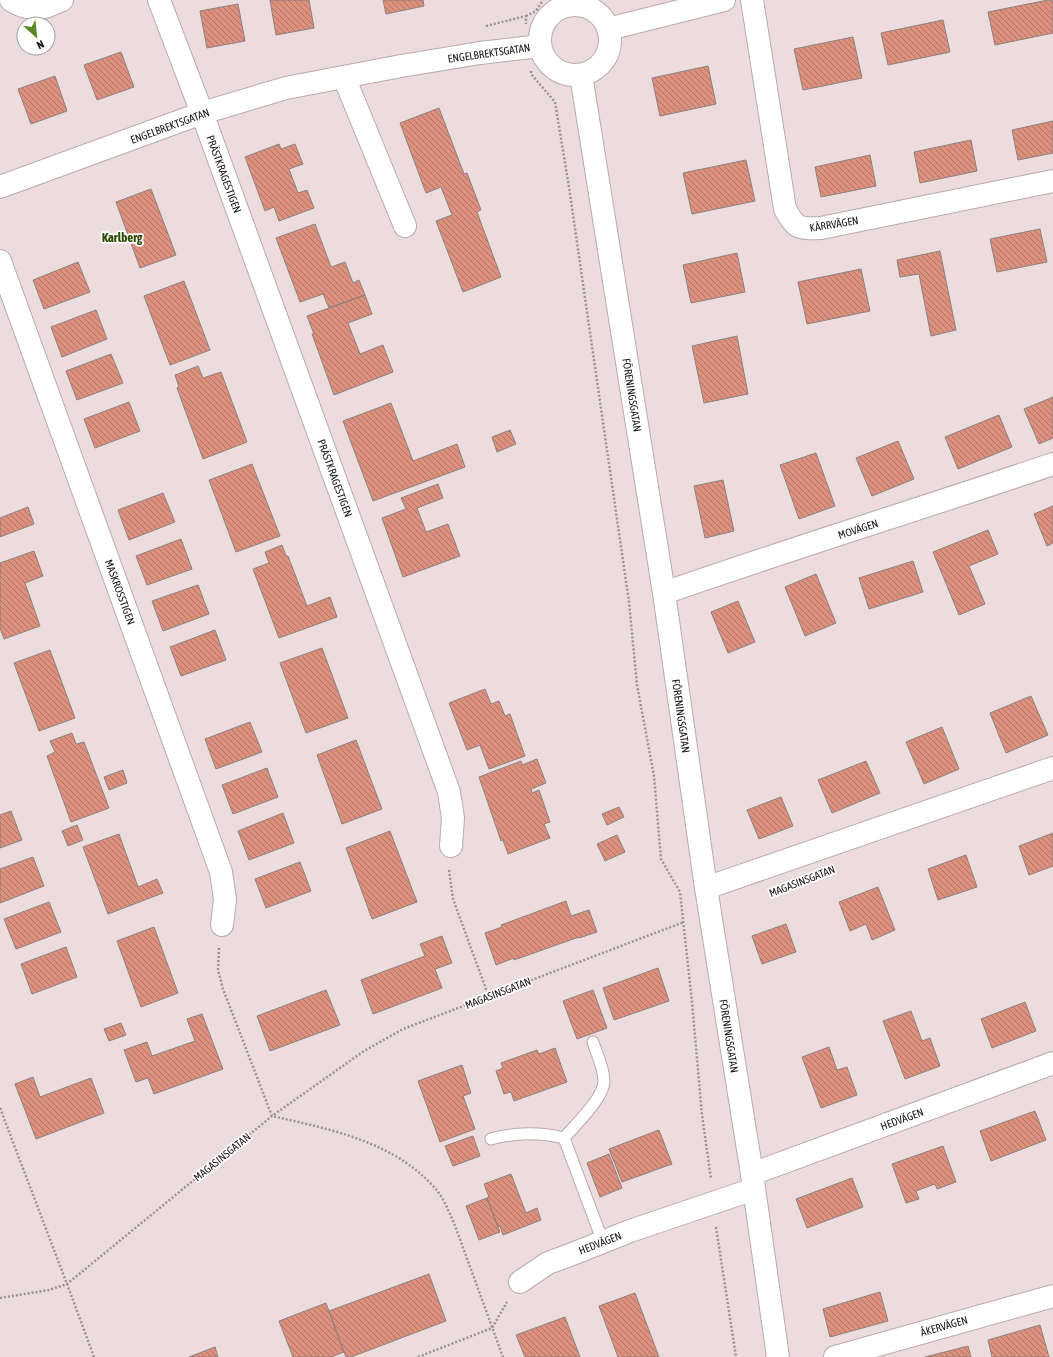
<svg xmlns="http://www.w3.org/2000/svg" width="1053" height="1357" viewBox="0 0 1053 1357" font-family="'Asap Condensed',sans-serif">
<defs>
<pattern id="building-back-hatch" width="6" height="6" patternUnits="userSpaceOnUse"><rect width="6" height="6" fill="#dc917e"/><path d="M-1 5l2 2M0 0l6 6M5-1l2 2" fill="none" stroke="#b27566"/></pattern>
</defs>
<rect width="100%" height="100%" fill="#ecdcdd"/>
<path fill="url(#building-back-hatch)" stroke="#8e807c" d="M270 0H309L314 28 276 35Z
M383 0H423L424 6 386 14Z
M1048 0 1053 1V33L995 45 988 12Z
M238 4 245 41 207 48 200 11Z
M943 20 950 52 888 65 881 33Z
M853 37 862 78 803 90 794 49Z
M121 52 134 87 97 100 84 65Z
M708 66 716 104 660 116 652 78Z
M55 76 67 111 31 124 18 89Z
M439 108 464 174 467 173 481 210 477 212 501 277 463 292 436 221 452 215 441 187 426 193 400 123Z
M1053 121V153L1018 160 1012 130Z
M971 140 977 171 920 183 914 152Z
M279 144 281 149 295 144 303 164 289 169 298 193 307 190 314 208 279 221 274 207 265 211 245 157Z
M870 155 876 186 821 197 815 167Z
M746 160 755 201 692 214 683 173Z
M151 189 176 255 140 268 116 202Z
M315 224 331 267 345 262 353 283 359 280 365 295 329 308 323 294 300 302 276 238Z
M1040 229 1047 262 997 272 990 239Z
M940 251 956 330 931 336 919 274 900 277 897 260Z
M737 253 745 292 691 303 683 265Z
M78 262 90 292 44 309 33 280Z
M861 269 870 311 807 324 798 282Z
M184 281 210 350 170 365 144 296Z
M365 295 372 314 348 323 360 354 383 345 393 372 334 395 312 334H314L307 316Z
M96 310 107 339 62 357 51 327Z
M737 336 748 394 704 403 692 346Z
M111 354 123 383 77 400 66 371Z
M198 366 203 378 221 372 247 442 203 459 177 388 179 387 175 375Z
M1053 397V438L1039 444 1024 409Z
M129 402 140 431 95 448 84 419Z
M391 403 413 461 457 444 465 467 373 501 343 421Z
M999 415 1012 447 958 469 945 437Z
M510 430 516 444 497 452 492 437Z
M898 441 914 479 872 496 856 458Z
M816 453 835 506 799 519 780 465Z
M252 464 280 536 236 552 209 480Z
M723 480 734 531 705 538 694 486Z
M438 484 443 498 417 508 426 532 448 524 460 556 403 577 382 518 406 509 401 498Z
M163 493 175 522 129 540 118 510Z
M1053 506V543L1047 546 1034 514Z
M28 507 34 524 0 537V518Z
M988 530 998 554 969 566 985 604 959 615 933 552Z
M181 539 192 569 147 585 136 556Z
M282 545 286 556H288L307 606 330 597 337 617 279 638 253 569 269 563 265 552Z
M34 551 43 576 25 583 40 626 4 639 0 628V563Z
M913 561 923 592 869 609 859 578Z
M816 574 836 623 805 636 785 587Z
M198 585 209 614 163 631 152 601Z
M738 601 755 642 728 653 711 612Z
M215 630 226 660 181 676 170 647Z
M322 648 348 718 306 733 280 663Z
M50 650 75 718 39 731 14 663Z
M485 689 491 704 499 701 505 716 510 714 525 756 489 769 480 745 467 750 449 703Z
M1031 696 1048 735 1006 753 990 713Z
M250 722 262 752 216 769 205 739Z
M942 727 959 769 924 784 906 742Z
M72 733 76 744 84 742 109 808 71 822 47 756 55 752 50 741Z
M356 740 382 809 342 824 317 755Z
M537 759 546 783 531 789 532 793 539 790 550 822 544 824 550 838 508 854 503 840 501 841 479 777 521 761 522 765Z
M866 761 880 793 832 813 818 780Z
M267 768 278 797 233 814 222 785Z
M123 770 127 783 109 790 104 777Z
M781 797 793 826 759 839 747 810Z
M619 807 624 817 607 825 602 814Z
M11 811 22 840 0 848V815Z
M283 813 294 843 249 860 238 831Z
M77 825 83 840 68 846 62 831Z
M390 831 417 902 372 919 346 848Z
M1053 833V866L1029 875 1019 846Z
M119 834 138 887 157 879 163 893 108 914 83 847Z
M617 835 625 852 605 861 597 844Z
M966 855 977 887 938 900 928 869Z
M33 857 44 886 0 903V869Z
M300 862 311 891 266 908 255 879Z
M878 887 895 930 872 940 866 924 850 931 839 902Z
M566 901 571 916 589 910 597 932 579 938V937L514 960V958L496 965 485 933 502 927 501 925Z
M49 902 61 932 16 949 4 919Z
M786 924 796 952 762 964 752 936Z
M154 927 178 993 141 1007 117 941Z
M442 936 452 963 435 969 442 988 373 1014 361 980 425 956 420 944Z
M66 947 77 977 32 994 21 964Z
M658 968 669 1001 614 1020 603 988Z
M326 990 340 1025 270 1051 257 1016Z
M593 990 607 1028 577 1039 563 1001Z
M1025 1002 1036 1031 992 1048 981 1019Z
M911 1011 922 1041 930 1038 940 1066 905 1079 883 1021Z
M202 1014 223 1069 154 1094 148 1078 136 1082 124 1050 147 1042 152 1056 195 1041 187 1019Z
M121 1023 126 1035 109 1041 104 1029Z
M829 1047 837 1070 847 1067 857 1095 821 1108 802 1057Z
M555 1048 567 1082 514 1101 511 1092 504 1094 496 1071 503 1068 501 1063 537 1050 539 1054Z
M462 1065 471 1093 463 1096 475 1129 440 1142 418 1081Z
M33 1077 40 1097 91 1078 104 1113 36 1139 15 1084Z
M1035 1111 1046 1140 991 1161 980 1131Z
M659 1130 672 1164 622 1182 609 1149Z
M473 1136 480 1156 453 1166 445 1146Z
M943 1146 956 1182 937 1189 935 1184 916 1191 919 1199 906 1203 892 1164Z
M609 1154 622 1188 600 1197 587 1163Z
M511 1174 526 1213 537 1208 541 1220 503 1235 500 1226 498 1227 487 1198 489 1197 484 1184Z
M852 1178 863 1207 807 1228 796 1199Z
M487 1198 500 1232 479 1240 466 1206Z
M429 1274 446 1321 351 1357H346L329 1311Z
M880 1292 888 1321 830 1337 823 1309Z
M635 1293 659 1357H618L599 1306Z
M326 1303 344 1352 331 1357H293L279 1321Z
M565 1317 580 1357H525L516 1335Z
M1040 1325 1049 1357H992L988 1340Z
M968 1346 971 1357H925Z
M215 1347 218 1357H189Z"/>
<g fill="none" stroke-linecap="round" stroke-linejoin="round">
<g stroke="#baaaac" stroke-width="13">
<path id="lane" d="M593 1042C597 1055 604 1068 604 1081 604 1098 575 1125 564 1138L603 1242
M491 1139C516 1132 539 1132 564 1138"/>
</g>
<g stroke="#baaaac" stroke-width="24">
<path id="street" d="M11 0C18 6 32 9 41 8 48 7 56 2 62 0
M159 0 202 113 449 792 453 818 451 846
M752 0 785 209C796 229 799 229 821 228L1053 181
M608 29 724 0
M344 77 405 226
M0 187 202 113 286 88 401 66 480 53 540 46
M0 261 221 872 225 899 222 925
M664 593C793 548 923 508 1053 464
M706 888 1053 768
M752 1174 1053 1063
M520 1282 548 1263 575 1253 630 1231 754 1189
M835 1357 1053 1296"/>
</g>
<g stroke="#baaaac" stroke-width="24">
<path id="secondary" d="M540 40a35 35 0 1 1 70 0a35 35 0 1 1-70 0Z
M581 75 664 593 706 888 752 1174 778 1357"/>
</g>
<path stroke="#9d9192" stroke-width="2.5" stroke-dasharray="2 2" stroke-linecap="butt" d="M526 16 536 11 543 0
M486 26 526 16V24
M531 71V74L555 102 569 187 629 602 637 685 654 776 661 859 680 892 692 1002 702 1115 711 1179
M449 870 453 899 489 997
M219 948 218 970 223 989 272 1116C329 1129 392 1141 433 1186 443 1196 448 1210 454 1223L503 1357
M0 1108 67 1284 94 1357
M716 1227 736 1357
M0 1298 49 1290 67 1284 272 1116 364 1051 403 1029 684 922
M418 1357 492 1328 507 1302"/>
<use href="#lane" stroke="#fff" stroke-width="11"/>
<use href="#street" stroke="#fff" stroke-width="22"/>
<use href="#secondary" stroke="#fff" stroke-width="22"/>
</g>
<g text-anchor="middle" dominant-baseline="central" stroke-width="3.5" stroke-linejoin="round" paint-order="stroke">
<g font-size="11" fill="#191314" stroke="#fff">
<text transform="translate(489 53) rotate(-8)">ENGELBREKTSGATAN</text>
<text transform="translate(170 126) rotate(-20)">ENGELBREKTSGATAN</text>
<text transform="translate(224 174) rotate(70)">PRÄSTKRAGESTIGEN</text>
<text transform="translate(834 224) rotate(-9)">KÄRRVÄGEN</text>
<text transform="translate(632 395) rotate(81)">FÖRENINGSGATAN</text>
<text transform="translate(335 478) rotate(70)">PRÄSTKRAGESTIGEN</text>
<text transform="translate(858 529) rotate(-18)">MOVÄGEN</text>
<text transform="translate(120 592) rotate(70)">MASKROSSTIGEN</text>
<text transform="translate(681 716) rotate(82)">FÖRENINGSGATAN</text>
<text transform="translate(802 881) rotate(-21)">MAGASINSGATAN</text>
<text transform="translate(498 993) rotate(-21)">MAGASINSGATAN</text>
<text transform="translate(729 1036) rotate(81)">FÖRENINGSGATAN</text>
<text transform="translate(902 1119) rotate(-20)">HEDVÄGEN</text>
<text transform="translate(222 1157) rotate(-39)">MAGASINSGATAN</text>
<text transform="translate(600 1243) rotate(-21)">HEDVÄGEN</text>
<text transform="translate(944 1326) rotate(-16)">ÅKERVÄGEN</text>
</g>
<g font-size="13" font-weight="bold" fill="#2b4a04" stroke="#fff">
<text x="122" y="237">Karlberg</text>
</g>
</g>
<g transform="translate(36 36) rotate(153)"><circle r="19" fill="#ffffff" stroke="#a3a1a1"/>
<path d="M0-3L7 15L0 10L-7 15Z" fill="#598b22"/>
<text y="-6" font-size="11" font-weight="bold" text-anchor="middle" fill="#191314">N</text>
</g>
</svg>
